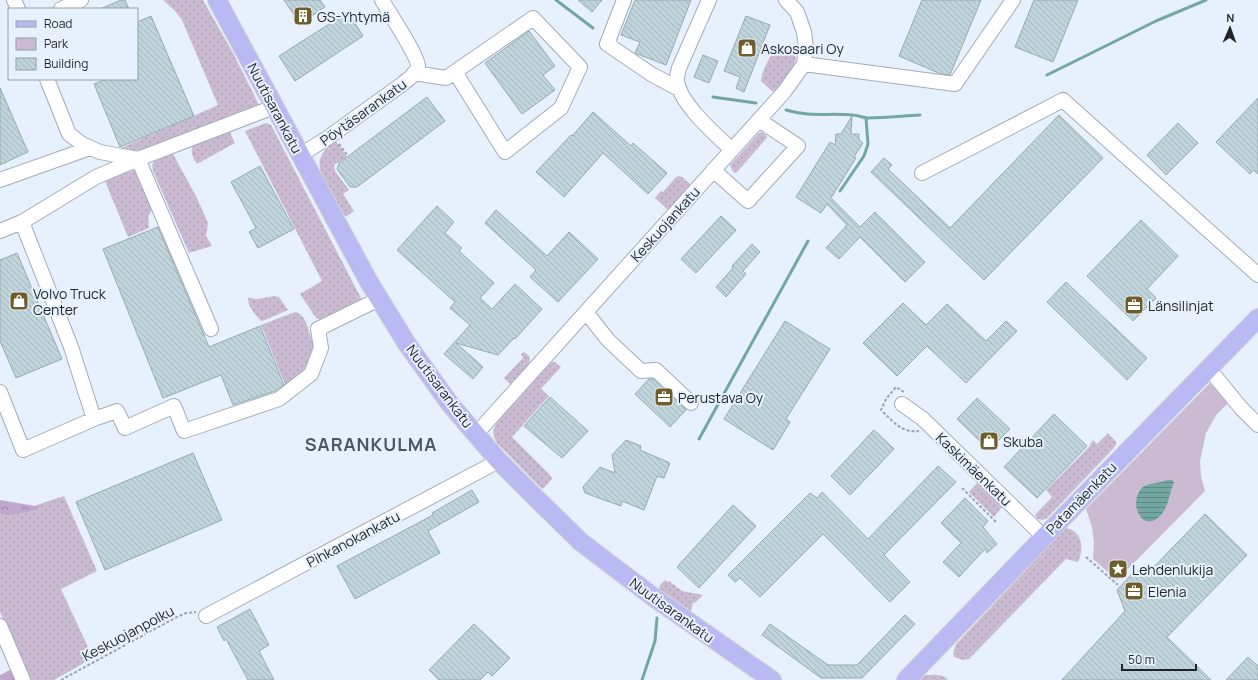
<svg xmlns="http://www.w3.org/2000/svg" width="1258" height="680" viewBox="0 0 1258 680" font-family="Manrope,sans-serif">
<defs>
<pattern id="grass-dots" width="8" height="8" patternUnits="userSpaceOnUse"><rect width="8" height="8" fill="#cabbd2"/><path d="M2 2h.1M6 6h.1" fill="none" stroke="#ada1b4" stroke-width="1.8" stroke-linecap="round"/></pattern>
<pattern id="forest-crowns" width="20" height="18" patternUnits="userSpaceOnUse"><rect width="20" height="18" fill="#c0a8cd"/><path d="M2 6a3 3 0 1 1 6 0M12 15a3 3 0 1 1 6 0" fill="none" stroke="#9b89a6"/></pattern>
<pattern id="water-rules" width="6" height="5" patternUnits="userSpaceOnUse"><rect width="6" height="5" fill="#73a8a1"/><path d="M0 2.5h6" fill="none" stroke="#5e8983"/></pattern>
<pattern id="building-back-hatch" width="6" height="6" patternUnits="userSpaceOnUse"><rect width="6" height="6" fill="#bfd4db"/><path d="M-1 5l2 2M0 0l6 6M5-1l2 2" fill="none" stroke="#a4b6bc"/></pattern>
</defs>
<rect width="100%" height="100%" fill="#e6f1fd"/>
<path fill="url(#grass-dots)" d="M163 0H203L233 53 259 105 145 150 125 151 119 149 218 105 182 20 175 11Z
M777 49 784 50 795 56 796 59 790 75 776 92 772 91 761 81C762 71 769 56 777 49Z
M266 123 271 125 362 300 322 320 316 318 300 294 322 281 245 131Z
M229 130 235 143 197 164C193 158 189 151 194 144Z
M762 132 766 135 767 137 765 140 736 173 733 172 730 165 759 133Z
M336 141 347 157 334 165 335 171 349 190 343 194 354 211 347 216H344C337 203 316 174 320 160 322 151 329 146 336 141Z
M173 154 197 198 208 223 206 236 212 246 189 253 153 171 152 165 155 161Z
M136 169 154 210C146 213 149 221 149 228L128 237 105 181Z
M679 176 682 177 690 184V186L668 210 655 198 661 191 663 192 676 177Z
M274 296 279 297 288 310 265 320 261 321C255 314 248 307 248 298L258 299Z
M295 312C306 315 308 328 311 338L316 339 308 368 286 387 261 325Z
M524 352 528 355 530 358 529 364 510 384 504 378 523 358 521 354Z
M552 362H555L561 367 541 389 549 396 512 437 551 476 552 479 544 488 542 489 497 443C489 430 496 424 504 414Z
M1108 433 1117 443 1113 449 1047 518 1043 520 1038 519 1035 515 1052 497 1046 490 1090 446V445L1093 440 1097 444Z
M977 483 1002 507 994 517 969 492Z
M64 496 97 571 61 589 93 658 54 680H28L0 612V513L8 516 39 510 40 504Z
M1067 528C1083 532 1084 550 1078 562L1066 559 969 659 963 660 954 657 953 654 956 644 1064 530Z
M665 580 668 582 669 581 682 591 703 595 696 602 693 603 691 611 659 589 660 585Z
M924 675C933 675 943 673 948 680H920Z"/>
<path fill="url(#forest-crowns)" d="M0 500 35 506 40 504 39 510 8 516 0 513Z
M12 669 17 680H0V675Z"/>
<path fill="#cabbd2" d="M1210 383 1228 403 1217 414 1206 433 1200 461 1201 476 1205 491 1117 580 1093 559 1094 542 1092 527 1086 509Z"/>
<path fill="url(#water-rules)" d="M1167 480H1172L1174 482 1173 485C1169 495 1168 508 1160 516 1143 534 1128 504 1141 489 1147 482 1159 484 1167 480Z"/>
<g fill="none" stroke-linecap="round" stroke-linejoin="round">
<path stroke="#73a8a1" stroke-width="3" d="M556 0 593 28
M1047 75 1156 21 1206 0
M713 97 756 103
M786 110C809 117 830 113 853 115 858 115 863 118 868 118 885 118 902 116 920 115
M840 191 864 156 868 144 866 118
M699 439 808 241
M642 680 655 641 657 618"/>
</g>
<path fill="url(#building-back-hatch)" stroke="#96abb1" d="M121 0H125L129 9H100Z
M284 0H320L325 7 300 24Z
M578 0H602L592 12Z
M635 0H691L666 65 637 54 635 53 640 42 621 35Z
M922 0H981L950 75 941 74 899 56Z
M1034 0H1078L1053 62 1015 47Z
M348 12 363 36 295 81 279 56Z
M151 16 194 116 120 147 94 84 106 79H137V22Z
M746 16 770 25 744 92 736 88 740 77 724 71Z
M529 31 555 66 543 75 555 90 522 114 485 63Z
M703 55 718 61 709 83 694 77Z
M0 88 28 152 0 165Z
M427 97 445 121 357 187H350L337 169 339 163Z
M1258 98V174L1253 170 1250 174 1216 142Z
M593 112 631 146 633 143 667 173 648 194 603 153 564 197 536 172 571 135 572 136Z
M1059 115 1103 158 984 280 871 172 884 158 892 165 888 169 950 228Z
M852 116 851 134H859V140L863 143 854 157 856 158 831 198 860 227 875 212 925 262 905 282 860 237 839 259 826 248 847 225 827 204 821 213 796 197 830 142 835 145 836 134H841Z
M1178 123 1198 143 1166 175 1147 155Z
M260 166 294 229 258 248 249 232 256 228 231 182Z
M437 206 454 222 445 233 462 248 459 251 494 283 480 298 492 309 515 284 542 309 515 339 514 338 498 355 456 343 483 367 473 379 444 354 470 325 450 308 455 302 397 250Z
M496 210 547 256 569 232 598 259 558 302 530 277 536 270 485 223Z
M721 216 736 230 696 273 681 259Z
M1141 220 1178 256 1147 289 1156 298 1133 321 1087 276Z
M158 227 209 347 260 326 284 385 275 391 233 405 221 375 163 398 103 249Z
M752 244 760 252 743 271 746 274 726 297 716 287 733 268 732 266Z
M17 253 62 359 16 378 0 341V260Z
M1066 282 1147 358 1127 380 1047 302Z
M903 303 926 325 947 304 986 341 1006 321 1017 331 966 383 927 346 897 376 863 343Z
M785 321 830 349 786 419 790 422 773 450 724 419Z
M649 379H653L686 410 670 427 635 394Z
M550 397 588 431 562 458 524 426Z
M977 398 1010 429 989 450 957 419Z
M1054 414 1087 446 1037 498 1004 467Z
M874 430 894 449 850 495 831 476Z
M626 440 641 446 640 450 670 463 664 478 657 476 644 510 622 501 621 506 585 493 583 487 600 467 615 473 612 455Z
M193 453 222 520 105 570 76 502Z
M938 466 956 482 884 555 910 582 890 602 823 534 760 597 740 578 735 582 728 575 810 493 817 498 822 492 868 539Z
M472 490 479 502 428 531 440 553 355 599 337 566 433 515 432 513Z
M965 498 988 521 983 527 997 544 987 553 985 549 959 577 943 562 961 543 941 523Z
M733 505 756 526 699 588 677 567Z
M1205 514 1247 555 1167 637 1211 680H1062L1125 611 1117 590 1134 572 1136 574 1143 568 1148 573Z
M250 609 269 645 259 651 274 680H248L226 639 224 641 217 627Z
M905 615 915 624 862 678H821L762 635 770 624 828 665H857Z
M474 624 510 658 492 676 488 672 480 680H439L429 670Z
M1248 657 1258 666V680H1226Z"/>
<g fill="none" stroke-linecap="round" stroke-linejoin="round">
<g stroke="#a1adbb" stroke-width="16">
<path id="minor" d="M14 0 18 9
M624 0 607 44 651 74 679 89
M709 0 679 68C678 72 677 76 677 80 679 103 715 134 732 150
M61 9 81 0
M804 64 955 84 1013 0
M414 73 446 78 533 18 580 67 561 108 505 152 455 72
M47 79 69 134 82 144 100 152 138 159 211 329
M274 106 266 110 138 159 96 177 22 222 71 347 94 419 117 411 125 428 174 406 184 431 279 399 311 374 321 348 318 329 379 299
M300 155 326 139 401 85C407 80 416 75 418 67 419 57 388 11 382 0
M713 170 748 201 798 146 759 120
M922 173 1063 100 1258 275
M0 180 90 148
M0 231 22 222
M586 312 608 340 641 371 656 370 691 403
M1208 370 1214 375 1241 408 1258 425
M0 392 23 450 94 419
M902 404 923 419 1044 537
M476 434 784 92 804 64 806 47 804 32 797 12 786 0
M206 616 491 465 498 460
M0 626 23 680"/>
</g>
<g stroke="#d2d3d4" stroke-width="20">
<path id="major" d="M217 0 369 282 407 344 450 404 498 460 538 500 581 542 652 596 772 680
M906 680 1044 537 1258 318"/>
</g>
<path stroke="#9ba4ad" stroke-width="2" stroke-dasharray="3 2" stroke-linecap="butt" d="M339 144 348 156
M904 392 896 387 886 399 881 410C894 422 901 433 919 431
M962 488 996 522
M1086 557 1118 585
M61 680 175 618 186 613 196 612"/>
<use href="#minor" stroke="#fff" stroke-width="14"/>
<use href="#major" stroke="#b9baf4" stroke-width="18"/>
</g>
<defs>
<g id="building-square" transform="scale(1)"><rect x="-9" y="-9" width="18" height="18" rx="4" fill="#6f5d2b" stroke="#e6f1fd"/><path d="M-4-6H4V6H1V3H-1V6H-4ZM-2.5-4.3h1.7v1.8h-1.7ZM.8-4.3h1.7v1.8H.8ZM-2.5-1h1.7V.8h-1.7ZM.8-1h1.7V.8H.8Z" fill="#fff"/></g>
<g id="shop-square" transform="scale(1)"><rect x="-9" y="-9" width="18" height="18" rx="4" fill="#6f5d2b" stroke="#e6f1fd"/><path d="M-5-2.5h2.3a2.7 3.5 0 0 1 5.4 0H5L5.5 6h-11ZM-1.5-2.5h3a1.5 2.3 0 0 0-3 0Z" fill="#fff"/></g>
<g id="office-square" transform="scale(1)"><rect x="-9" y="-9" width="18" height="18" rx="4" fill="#6f5d2b" stroke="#e6f1fd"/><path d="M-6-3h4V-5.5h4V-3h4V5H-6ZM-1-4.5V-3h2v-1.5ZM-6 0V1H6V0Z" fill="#fff"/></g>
<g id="sight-square" transform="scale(1)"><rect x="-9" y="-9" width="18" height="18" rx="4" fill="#6f5d2b" stroke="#e6f1fd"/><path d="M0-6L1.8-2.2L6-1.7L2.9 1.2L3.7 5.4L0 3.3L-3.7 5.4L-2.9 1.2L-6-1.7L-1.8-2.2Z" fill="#fff"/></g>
</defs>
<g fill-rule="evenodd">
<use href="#building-square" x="303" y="16"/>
<use href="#shop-square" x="747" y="48"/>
<use href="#shop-square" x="19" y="301"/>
<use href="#office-square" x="1134" y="305"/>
<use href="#office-square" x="664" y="397"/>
<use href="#shop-square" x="989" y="441"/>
<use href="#sight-square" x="1118" y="569"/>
<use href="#office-square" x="1134" y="591"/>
</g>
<g text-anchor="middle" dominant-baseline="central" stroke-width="4" stroke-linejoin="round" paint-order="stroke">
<g font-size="14" fill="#1f2429" stroke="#e6f1fd" text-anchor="start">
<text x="317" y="16">GS-Yhtymä</text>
<text x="761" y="48">Askosaari Oy</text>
<text x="33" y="293">Volvo Truck<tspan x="33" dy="16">Center</tspan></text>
<text x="1148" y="305">Länsilinjat</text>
<text x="678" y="397">Perustava Oy</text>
<text x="1003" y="441">Skuba</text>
<text x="1132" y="569">Lehdenlukija</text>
<text x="1148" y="591">Elenia</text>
</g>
<g font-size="14" fill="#1f2429" stroke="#e6f1fd">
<text transform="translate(275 108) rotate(62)">Nuutisarankatu</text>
<text transform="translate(363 112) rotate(-36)">Pöytäsarankatu</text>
<text transform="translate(665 224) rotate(-48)">Keskuojankatu</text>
<text transform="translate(440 386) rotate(53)">Nuutisarankatu</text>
<text transform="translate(974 469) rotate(44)">Kaskimäenkatu</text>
<text transform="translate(1081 498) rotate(-46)">Patamäenkatu</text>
<text transform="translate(353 539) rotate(-28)">Pihkanokankatu</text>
<text transform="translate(672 610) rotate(36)">Nuutisarankatu</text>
<text transform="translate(128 633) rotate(-28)">Keskuojanpolku</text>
</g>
<g font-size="18" font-weight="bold" letter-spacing="1" fill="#4b5763" stroke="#e6f1fd">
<text x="371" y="444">SARANKULMA</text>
</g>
</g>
<rect x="8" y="8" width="130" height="72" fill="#e6f1fd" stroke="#969fa8"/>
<rect x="16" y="21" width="20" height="6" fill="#b9baf4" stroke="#969fa8"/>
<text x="44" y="28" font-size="12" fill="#1f2429">Road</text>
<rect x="16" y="38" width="20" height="12" fill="#cabbd2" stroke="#969fa8"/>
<text x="44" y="48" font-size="12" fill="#1f2429">Park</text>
<rect x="16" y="58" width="20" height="12" fill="url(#building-back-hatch)" stroke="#969fa8"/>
<text x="44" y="68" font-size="12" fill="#1f2429">Building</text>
<g transform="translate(1230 28) rotate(2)" stroke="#e6f1fd" stroke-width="3" paint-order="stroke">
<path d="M0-3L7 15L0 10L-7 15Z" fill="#1f2429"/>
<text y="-6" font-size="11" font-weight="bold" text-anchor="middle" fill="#1f2429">N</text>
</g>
<path d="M1122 664v6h74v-6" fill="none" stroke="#1f2429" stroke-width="2"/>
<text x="1128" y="664" font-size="12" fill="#1f2429" stroke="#e6f1fd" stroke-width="3" paint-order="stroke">50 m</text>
</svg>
